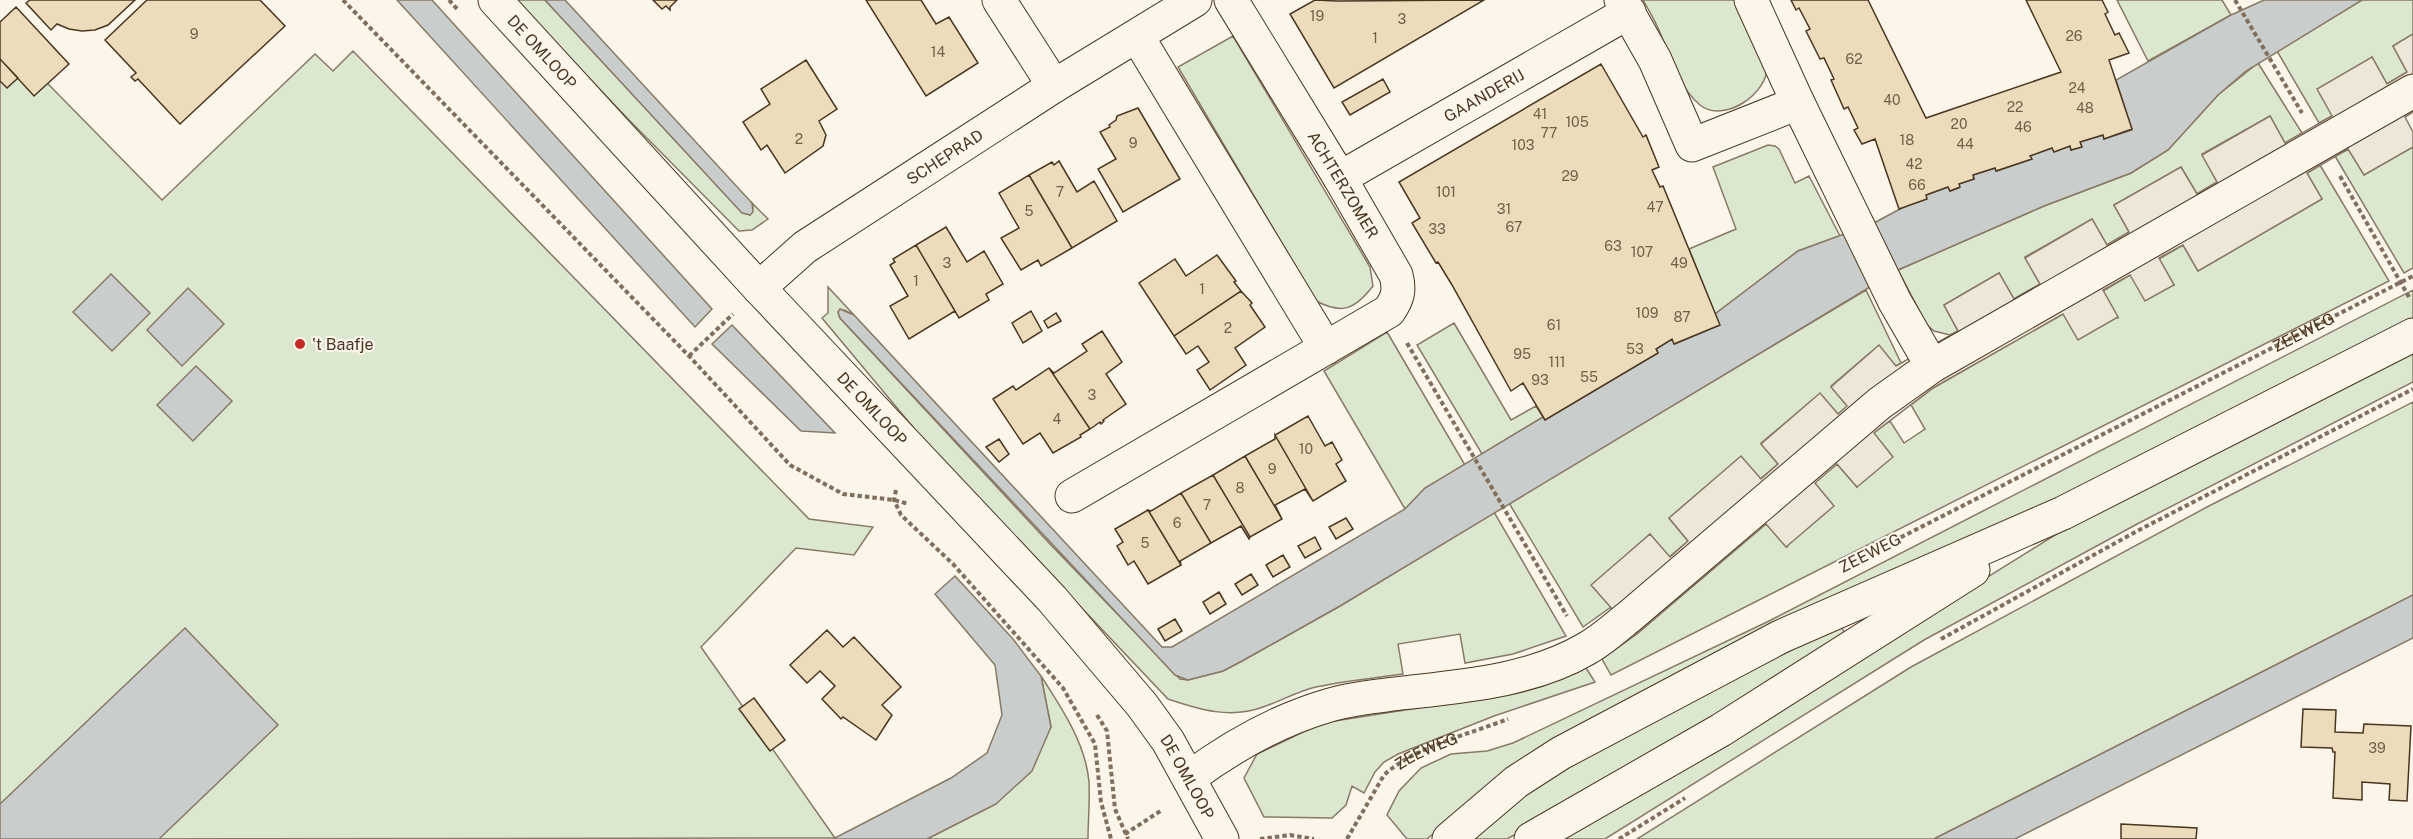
<svg xmlns="http://www.w3.org/2000/svg" width="2413" height="839" viewBox="0 0 2413 839" font-family="'Public Sans',sans-serif">
<rect width="100%" height="100%" fill="#fbf6e9"/>
<path fill="#dce7d0" stroke="#887966" stroke-width="1.5" d="M515 0H545L742 212 750 215 753 208 752 203 768 219 752 230 739 231 629 120Z
M1643 0H1734C1746 19 1765 42 1767 65 1769 94 1723 124 1700 105 1677 86 1670 54 1658 28 1654 19 1648 9 1643 0Z
M2117 0H2222L2231 15 2148 61Z
M2362 0H2413V34L2393 46 2407 72 2387 84 2372 57 2332 116 2319 123 2277 51Z
M0 35 162 200 315 54 333 71 353 51 809 519 873 527 854 555 796 548 701 647 835 838 0 839Z
M1233 36 1370 267 1373 286C1355 309 1343 315 1316 301L1178 67Z
M2258 63 2302 133 2285 143 2270 116 2202 154 2217 182 2197 194 2181 167 2114 205 2129 232 2107 245 2092 219 2025 257 2040 284 2014 299 1999 273 1944 305 1958 331 1950 335 1934 331 1927 325 1898 270 2044 206 2131 173 2168 150 2218 95Z
M1768 145 1775 146 1779 149 1795 183 1809 176 1840 236 1798 251 1715 314 1689 249 1736 229 1713 167Z
M2413 147V268L2404 273 2335 156 2349 149 2364 175Z
M2320 165 2389 281 1611 675 1602 659 1637 634 1767 523 1787 547 1814 483 1837 464 1857 487 1873 433 1890 421 1904 443 1925 429 1911 405 1933 388 2063 314 2118 318 2103 291 2130 275 2174 285 2159 259 2183 245 2198 271 2322 199 2307 173Z
M828 287 854 315 844 310 838 312 840 318 1049 543 1180 679 1188 680 1223 671 1242 661 1340 606 1494 512 1566 636 1513 654 1465 663 1460 634 1398 644 1403 674C1374 678 1344 681 1316 687 1298 691 1281 701 1263 707 1231 719 1200 710 1168 699L933 451 822 318 828 313Z
M1866 290 1901 363 1896 366 1878 346 1831 386 1848 406 1838 414 1820 394 1761 443 1778 464 1760 479 1741 457 1669 518 1688 541 1669 557 1650 534 1592 585 1611 607 1583 627 1509 503Z
M2413 290V325L1506 772 1427 839H1407L1387 815 1399 791 1421 768 1451 754 1487 751 1513 743 1767 622Z
M1454 323 1511 420 1536 406 1543 417 1482 454 1417 345Z
M1387 332 1465 465 1425 488 1405 509 1324 371Z
M2413 351V382L2139 523 1924 640 1605 839H1557L1764 716 2081 519Z
M2413 402V595L1934 839H1637L1911 667 2207 507Z
M1840 625 1848 639 1720 719 1507 839H1463L1567 766Z
M1586 668 1595 682 1494 716 1398 754 1384 762 1375 772 1364 793 1352 786 1346 805 1332 818 1264 817 1244 778 1257 754 1322 723 1488 697Z
M1041 676C1061 707 1086 744 1089 782 1090 801 1088 820 1088 839H927L996 804 1051 727Z"/>
<path fill="#ede7d9" stroke="#887966" stroke-width="1.5" d="M2413 34V112L2405 117 2413 132V147L2364 175 2348 149 2307 173 2322 199 2198 271 2183 245 2159 258 2174 285 2145 301 2130 275 2103 290 2118 317 2078 340 2063 314 1933 388 1874 433 1893 457 1857 487 1837 464 1815 483 1834 506 1786 547 1766 524 1635 635 1591 585 1650 534 1670 557 1688 541 1669 518 1741 456 1761 479 1778 464 1761 444 1820 393 1838 414 1847 406 1831 387 1879 345 1896 366 1958 331 1944 305 1999 273 2014 299 2040 284 2025 258 2092 219 2107 245 2129 232 2114 205 2181 167 2197 194 2217 182 2202 155 2270 116 2285 143 2332 116 2317 89 2372 57 2387 84 2407 72 2393 46Z"/>
<path fill="#c9cecd" stroke="#887966" stroke-width="1.5" d="M397 0H432L712 309 695 327Z
M545 0H565L752 203 753 212 750 215 742 213Z
M2264 0H2362L2246 71 2218 95 2168 150 2131 173 2044 206 1898 270 1340 606 1242 661 1223 671 1188 680 1175 675 840 318 838 312 840 309 854 315 1162 647H1172L1405 509 1425 488 1543 417 1545 420 1658 353 1656 349 1672 339 1675 344 1719 325 1715 314 1798 251 1874 223 1926 195 1948 187 1950 191 1959 188V184L1974 179 1973 175 1995 168 1997 171 2031 159 2030 156 2052 148 2054 151 2070 146 2071 150 2081 147 2080 142 2103 135 2104 139 2132 130 2116 80 2231 15Z
M111 274 150 313 112 351 73 312Z
M188 288 224 324 182 366 147 330Z
M732 325 835 433 801 431 712 344Z
M196 366 232 401 193 441 157 405Z
M955 576 1013 639 1041 676 1051 727 1032 771 996 804 927 839H833L951 778 987 753 1002 715 995 665 935 594Z
M2413 595V638L2015 839H1934Z
M185 628 278 725 159 839H0V804Z"/>
<path fill="#ecdcbc" stroke="#4a3520" stroke-width="1.5" d="M30 0H135L108 25 95 30 82 31 69 29 57 24 51 30 26 3Z
M147 0H260L285 26 180 124 138 79 135 81 131 77 136 73 105 40Z
M653 0H677L670 7V10L666 6 662 9Z
M866 0H921L936 24 949 17 978 63 926 96Z
M1315 0 1337 1 1484 0 1334 88 1290 14Z
M1791 0H1868L1926 118 2061 72 2026 0H2102L2108 12 2105 14 2115 35 2119 33 2129 53 2109 60 2132 129 2104 139 2103 135 2080 142 2082 147 2071 150 2070 146 2054 152 2052 148 2030 156 2032 159 1996 171 1995 168 1973 175 1974 179 1959 184 1960 187 1950 191 1948 187 1926 195 1927 199 1899 209 1875 139 1862 144 1854 130 1858 128 1848 107 1844 109 1831 80 1834 79 1824 58 1820 59 1806 31 1810 29 1799 8 1796 10Z
M16 7 69 64 34 96 0 59V22Z
M0 59 18 78 7 88 0 81Z
M806 60 837 109 819 121 826 135 823 146 785 173 767 145 761 150 743 122 770 104 761 89Z
M1601 64 1643 137 1646 135 1659 167 1652 170 1660 187 1663 186 1720 325 1674 344 1672 339 1656 349 1658 353 1545 420 1523 383 1511 391 1452 285 1438 262 1436 263 1412 223 1420 218 1399 182Z
M1383 79 1390 92 1350 115 1342 102Z
M1138 108 1180 179 1123 212 1098 169 1116 159 1100 132 1110 127 1109 125 1116 120 1117 116Z
M1059 161 1077 192 1094 181 1117 221 1072 248 1029 175 1052 162 1054 165Z
M1029 175 1072 248 1041 266 1038 260 1021 270 1001 238 1019 228 999 193Z
M946 227 967 262 984 251 1003 284 986 294 989 300 959 318 916 245Z
M916 245 955 311 909 339 890 306 908 296 890 265 895 262 893 259Z
M1217 255 1236 281 1234 282 1241 291 1174 336 1139 283 1175 259 1186 276Z
M1241 291 1252 303 1250 305 1265 327 1235 348 1246 365 1210 390 1197 370 1209 362 1198 346 1186 354 1174 336Z
M1031 311 1042 331 1023 343 1012 323Z
M1056 313 1061 321 1048 328 1044 321Z
M1102 331 1122 362 1106 374 1126 404 1103 420 1104 421 1101 424 1100 422 1090 429 1049 368 1054 373 1087 351 1082 344Z
M1049 368 1090 429 1080 435 1081 437 1053 453 1040 433 1023 444 993 399 1013 386 1016 390Z
M1308 416 1325 446 1332 442 1342 460 1336 464 1346 481 1313 501 1275 435Z
M1275 435 1313 501 1305 489 1275 505 1282 519 1245 456 1275 439Z
M999 439 1009 454 999 462 986 447Z
M1245 456 1282 519 1250 537 1213 475Z
M1213 475 1250 537 1249 539 1241 526 1211 543 1181 493Z
M1181 493 1211 543 1180 561 1181 565 1148 510 1151 511Z
M1148 510 1181 565 1148 584 1134 561 1128 565 1117 546 1123 542 1115 529Z
M1346 518 1353 529 1336 539 1329 527Z
M1315 537 1321 549 1305 558 1298 546Z
M1283 555 1290 567 1273 577 1266 565Z
M1251 574 1258 585 1242 595 1235 584Z
M1219 592 1226 604 1210 614 1203 602Z
M1175 619 1182 631 1165 641 1158 629Z
M827 630 843 647 854 637 901 687 882 705 892 715 876 740 843 717 841 719 822 699 835 686 820 671 807 683 790 665Z
M754 698 785 740 770 751 739 709Z
M2303 709 2336 710 2335 732 2363 733 2364 724 2411 726 2407 801 2389 800 2390 784 2362 782V800L2333 798 2335 752H2333L2332 748 2301 747Z
M2121 824 2197 828 2196 839H2121Z"/>
<g fill="none" stroke-linecap="round" stroke-linejoin="round">
<g stroke="#4a3520" stroke-width="35">
<g id="minor">
<path id="s3" d="M495 0 759 288 1052 599 1142 705 1168 741 1222 839"/>
<path d="M999 0 1054 86"/>
<path d="M1621 0 1655 60 1692 145 1798 103 1751 0"/>
<path d="M1137 36 1326 348"/>
<path d="M1798 103 1895 302 1932 366"/>
<path id="s4" d="M1340 178 1629 12"/>
<path id="s5" d="M759 288 805 247 1054 86 1195 0"/>
<path d="M1072 496 1389 311C1398 298 1400 290 1396 275L1340 178 1231 0"/>
<path d="M1189 778C1232 746 1278 720 1330 705 1353 698 1378 696 1402 693 1464 686 1531 681 1586 649 1602 640 1616 627 1630 616L1880 403 1932 366 2413 91"/>
<path d="M1449 839 1516 782 1561 753 1780 637 2063 513 2413 335"/>
<path d="M1531 839 1721 730 1973 570"/>
</g>
</g>
<g stroke="#7f6f5c" stroke-width="4" stroke-dasharray="4.5 3" stroke-linecap="butt">
<path d="M343 0 689 356 790 465 843 494 894 500 909 504"/>
<path d="M449 0 458 10"/>
<path d="M2235 0 2302 113"/>
<path d="M2340 176 2409 297"/>
<path d="M1407 343 1567 616"/>
<path d="M689 356 733 314"/>
<path d="M896 490 894 500 901 515 953 564 1063 688 1095 744 1101 802 1111 839"/>
<path id="s1" d="M1874 551 2413 276"/>
<path d="M1941 639 2139 530 2413 389"/>
<path d="M1097 715 1107 731 1115 809 1128 839"/>
<path d="M1125 834 1162 810"/>
<path d="M1260 839 1290 835 1314 839"/>
<path id="s2" d="M1347 839 1384 775C1414 747 1470 734 1508 719"/>
<path d="M1619 839 1685 798"/>
</g>
<use href="#minor" stroke="#fbf6e9" stroke-width="33"/>
</g>
<circle fill="#c62828" stroke="#fbf6e9" stroke-width="2" cx="300" cy="344" r="6"/>
<g text-anchor="middle" dominant-baseline="central" stroke-width="4.5" stroke-linejoin="round" paint-order="stroke">
<g font-size="14" fill="#725f47">
<text x="1317" y="16">19</text>
<text x="1402" y="19">3</text>
<text x="194" y="34">9</text>
<text x="2074" y="36">26</text>
<text x="1375" y="38">1</text>
<text x="938" y="52">14</text>
<text x="1854" y="59">62</text>
<text x="2077" y="88">24</text>
<text x="1892" y="100">40</text>
<text x="2015" y="107">22</text>
<text x="2085" y="108">48</text>
<text x="1540" y="114">41</text>
<text x="1577" y="122">105</text>
<text x="1959" y="124">20</text>
<text x="2023" y="127">46</text>
<text x="1549" y="133">77</text>
<text x="799" y="139">2</text>
<text x="1907" y="140">18</text>
<text x="1133" y="143">9</text>
<text x="1965" y="144">44</text>
<text x="1523" y="145">103</text>
<text x="1914" y="164">42</text>
<text x="1570" y="176">29</text>
<text x="1917" y="185">66</text>
<text x="1060" y="192">7</text>
<text x="1446" y="192">101</text>
<text x="1655" y="207">47</text>
<text x="1504" y="209">31</text>
<text x="1029" y="211">5</text>
<text x="1514" y="227">67</text>
<text x="1437" y="229">33</text>
<text x="1613" y="246">63</text>
<text x="1642" y="252">107</text>
<text x="947" y="263">3</text>
<text x="1679" y="263">49</text>
<text x="916" y="281">1</text>
<text x="1202" y="289">1</text>
<text x="1647" y="313">109</text>
<text x="1682" y="317">87</text>
<text x="1554" y="325">61</text>
<text x="1228" y="328">2</text>
<text x="1635" y="349">53</text>
<text x="1522" y="354">95</text>
<text x="1557" y="362">111</text>
<text x="1589" y="377">55</text>
<text x="1540" y="380">93</text>
<text x="1092" y="395">3</text>
<text x="1057" y="419">4</text>
<text x="1306" y="449">10</text>
<text x="1272" y="469">9</text>
<text x="1240" y="488">8</text>
<text x="1207" y="505">7</text>
<text x="1177" y="523">6</text>
<text x="1145" y="543">5</text>
<text x="2377" y="748">39</text>
</g>
<g font-size="16" fill="#4a3520" stroke="#fbf6e9">
<text stroke="none"><textPath href="#s3" startOffset="70">DE OMLOOP</textPath></text>
<text stroke="none"><textPath href="#s4" startOffset="166">GAANDERIJ</textPath></text>
<text stroke="none"><textPath href="#s5" startOffset="228">SCHEPRAD</textPath></text>
<text transform="translate(1343 185) rotate(59)">ACHTERZOMER</text>
<text stroke="none"><textPath href="#s1" startOffset="482">ZEEWEG</textPath></text>
<text stroke="none"><textPath href="#s3" startOffset="556">DE OMLOOP</textPath></text>
<text transform="translate(1870 553) rotate(-27)">ZEEWEG</text>
<text stroke="none"><textPath href="#s2" startOffset="123">ZEEWEG</textPath></text>
<text stroke="none"><textPath href="#s3" startOffset="1042">DE OMLOOP</textPath></text>
</g>
<g font-size="16" fill="#4a3520" stroke="#fbf6e9" text-anchor="start">
<text x="312" y="344">'t Baafje</text>
</g>
</g>
</svg>
